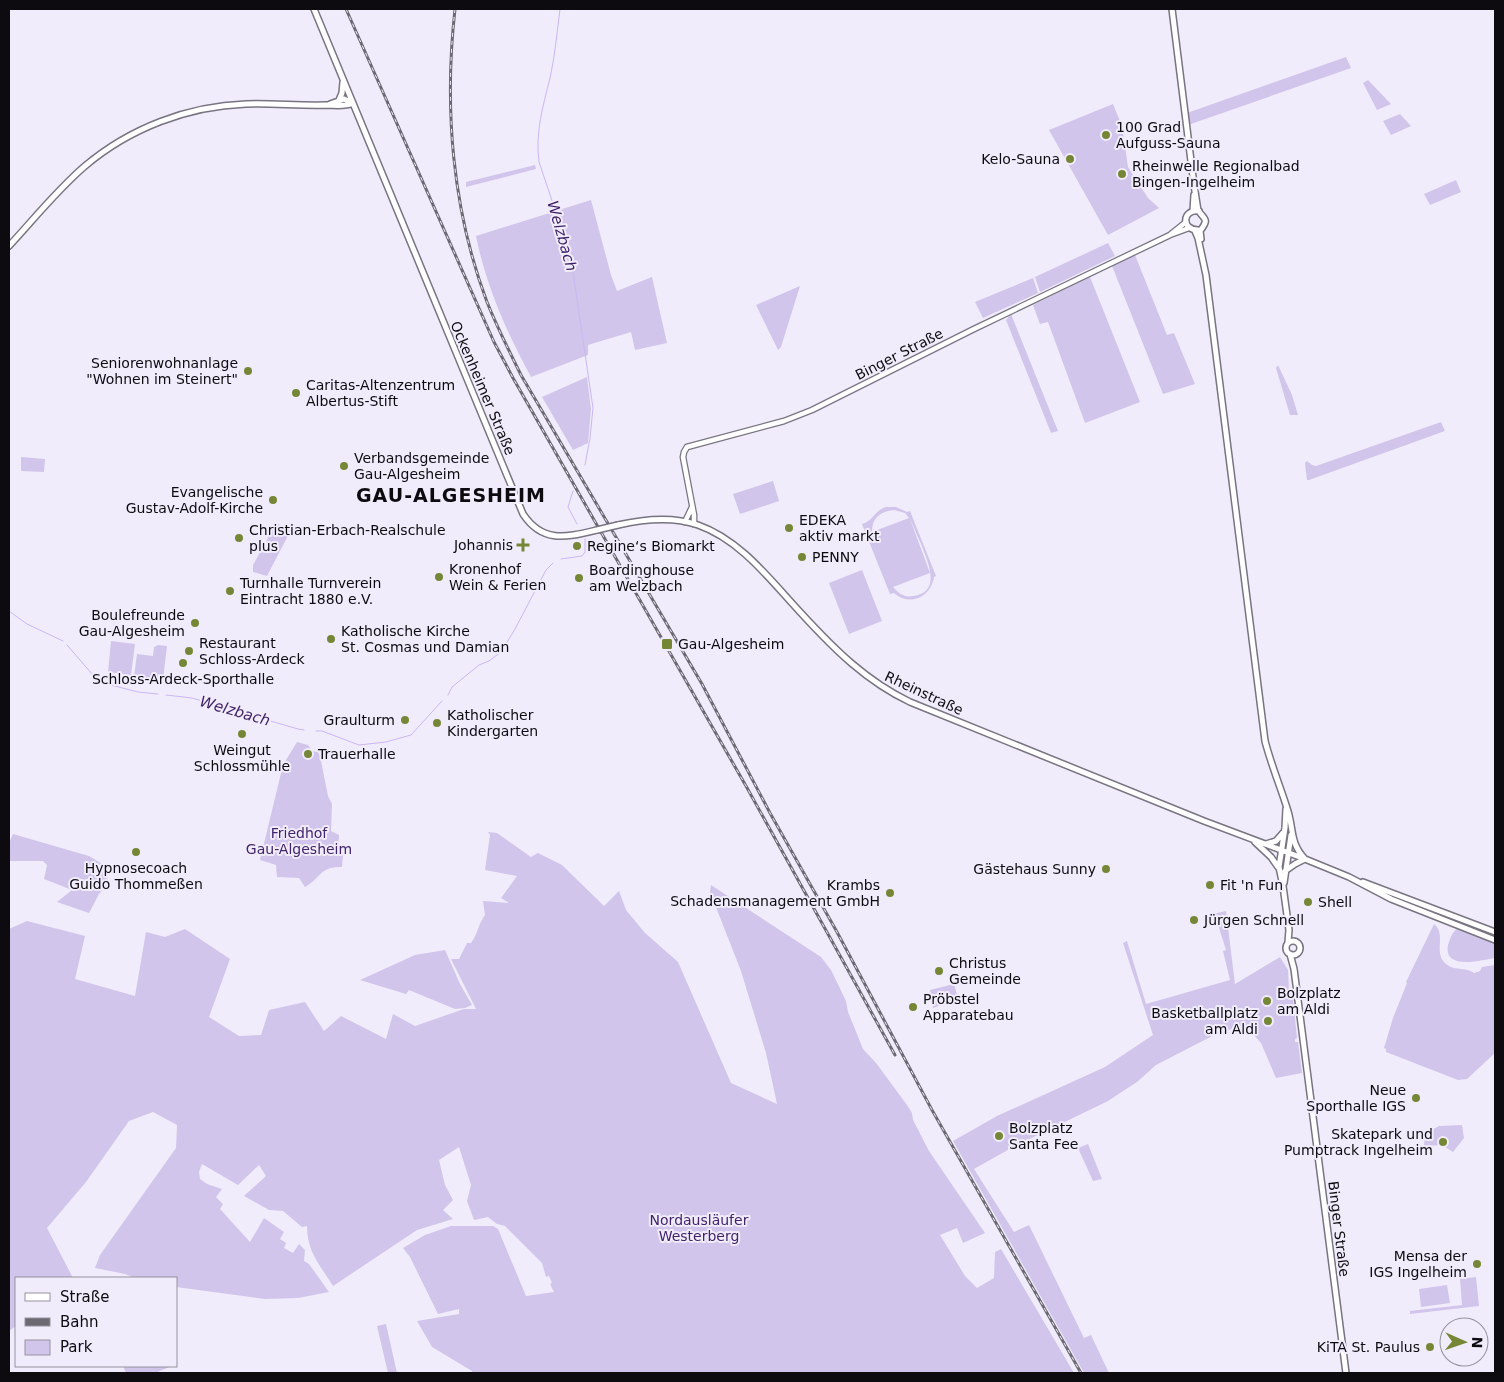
<svg xmlns="http://www.w3.org/2000/svg" width="1504" height="1382" viewBox="0 0 1504 1382" font-family="'DejaVu Sans',sans-serif">
<rect width="100%" height="100%" fill="#f1ecfb"/>
<path fill="#d1c5eb" fill-rule="evenodd" d="M1346 57 1351 68 1188 125 1187 113Z
M1368 80 1391 104 1377 110 1363 83Z
M1113 104 1122 126 1128 167 1148 198 1159 208 1108 235 1049 130Z
M1400 114 1411 126 1391 135 1383 121Z
M535 165 536 169 466 187V182Z
M1456 180 1461 192 1430 205 1424 194Z
M591 200 611 275 617 291 652 277 667 343 635 350 631 332 588 345V355L531 377C507 333 486 286 476 236Z
M1108 243 1115 256 1040 292 1035 277Z
M1135 255 1167 335 1174 333 1195 384 1163 394 1112 266Z
M1090 277 1140 402 1085 423 1048 322 1040 324 1033 305Z
M1033 278 1038 293 983 318 975 302Z
M800 286 781 347 778 350 756 305Z
M1011 314 1058 431 1051 433 1006 320Z
M1278 365 1292 395 1298 415H1290L1276 368Z
M587 377 591 409 588 443 573 450 542 397Z
M1441 422 1445 431 1309 480H1307L1305 463 1307 461 1312 465 1316 466Z
M21 457 45 459 44 472 21 471Z
M773 481 779 501 740 514 733 494Z
M886 507H896L907 512 910 511 936 576 934 577C931 597 910 607 894 593L890 594 862 524C873 521 874 511 886 507ZM894 510 905 513 909 518 872 532C872 518 880 511 894 510ZM910 519C914 527 917 536 921 544 927 560 943 592 913 596 905 598 898 593 893 587L930 573Z
M276 523 291 530 267 576 253 572V565Z
M862 570 882 621 849 634 829 583Z
M111 641 135 644 131 675 108 672Z
M158 645 167 646 163 680 134 677 137 654 153 656 154 647Z
M297 742 308 745 312 751 318 752 320 756 328 796 332 804 331 831 339 835 338 854 343 855 342 867C320 866 321 878 305 887L299 878 277 877 276 865 260 860 283 765Z
M488 832 497 833 531 857 538 853 562 865 604 906 619 891 626 910 645 933 678 962 731 1083 777 1104 766 1053 741 971 710 892 711 885 821 957 831 970 846 1001 848 1012 863 1049 876 1063 907 1105 912 1113 913 1120 929 1151 985 1233 963 1243 957 1228 940 1235 965 1276 977 1288 994 1278 995 1252 1001 1249 1074 1373H472V1371L432 1347 417 1321 459 1314V1309L438 1314 410 1257 403 1248 425 1235 451 1226H493L498 1229 526 1296 554 1292 550 1284 552 1283 549 1276 546 1277 542 1263 505 1226 497 1224 488 1217 474 1220 467 1201 471 1185 459 1147 439 1160 445 1185 453 1200 443 1210 453 1219 417 1230 333 1286C320 1265 307 1252 307 1226L302 1227 283 1211 269 1210 244 1196 266 1176 259 1165 238 1185 202 1164 199 1172 200 1179 207 1184 222 1189 216 1197 223 1204 220 1209 250 1242 264 1218 284 1232 280 1239 286 1243 284 1248 293 1253 299 1244 305 1250 304 1261 309 1264 329 1292 298 1298 265 1299 176 1287V1278H135L125 1274 95 1268 100 1255 176 1148 177 1125 153 1112 129 1121 86 1182 47 1228 73 1278H16V1326L9 1331V929L27 921 85 936 75 979 135 996 146 932 165 937 185 929 230 959 209 1017 239 1036 261 1035 269 1010 305 1002 324 1031 341 1016 386 1039 393 1014 415 1026 464 1009H476L451 959H459L467 943H471C478 934 478 924 485 915L483 901 509 903 501 898 517 876 485 870 490 835Z
M13 834 89 856 109 868 106 886 99 894 89 913 57 902 72 890 44 879 47 865 43 861H9V843Z
M1226 911 1235 984 1280 957 1288 970 1289 989 1293 998 1297 1038 1295 1039V1042H1298L1302 1073 1276 1078 1261 1043 1245 1025 1218 1033 1156 1065 1137 1082 1108 1101 1013 1147 974 1169 1014 1232 1029 1225 1084 1338 1091 1335 1109 1373H1084L953 1141 997 1116 1105 1067 1153 1035 1123 943 1127 941 1146 1004 1230 980 1223 951 1226 950 1216 918 1214 919 1213 914Z
M1434 924C1447 934 1433 952 1445 963 1454 972 1465 966 1474 973L1480 971 1482 967 1495 965V1053L1467 1079 1458 1080 1386 1052V1049L1384 1048 1393 1018 1407 983 1406 982Z
M1457 929 1495 943V958C1482 960 1443 971 1448 945 1450 939 1452 932 1457 929Z
M445 950 460 984 472 1005 465 1008 455 1009 409 990 406 994 360 980 415 955Z
M954 984 958 998 933 1008 930 990Z
M1462 1125 1464 1138 1453 1152 1442 1145 1424 1146 1425 1134 1439 1126Z
M1088 1144 1102 1179 1093 1181 1078 1148Z
M1476 1277 1479 1306 1410 1314V1311L1462 1305 1460 1279Z
M1447 1285 1450 1303 1421 1307 1419 1289Z
M386 1324 397 1373H388L377 1326Z
M123 1366H172L155 1373H126Z"/>
<g fill="none" stroke-linecap="round" stroke-linejoin="round">
<path stroke="#cbb7f3" stroke-width="1" d="M560 9C557 32 555 56 550 78 543 106 535 133 539 162L567 245 572 265 593 408 590 438 585 465
M573 491 568 507 577 524
M561 559 582 556 585 552V539
M9 611 27 624 63 641
M67 645 99 682 138 692 158 694
M166 695 192 698 298 729 304 730
M448 695 452 687 479 665 489 661 501 652 515 629 546 570 553 563
M316 731H322L359 745 386 742 411 735 442 701"/>
<g stroke="#787481" stroke-width="7">
<path id="tertiary" d="M1171 234 1186 222
M685 522 692 507
M694 524V515L683 457 684 452 687 447 784 421 812 410 974 329 1170 235 1189 228"/>
</g>
<g stroke="#787481" stroke-width="8">
<path id="secondary" d="M314 9 523 514C543 544 567 537 597 530
M1172 9 1194 185C1195 190 1197 206 1198 210 1204 220 1210 218 1200 231L1201 239
M339 100 342 93 343 82
M330 104 344 99 352 103
M1193 211 1194 195
M1198 230C1181 230 1182 209 1199 211
M1195 231 1198 238 1206 275 1265 741C1271 764 1280 786 1287 808 1294 828 1289 842 1305 859
M9 246C34 219 57 190 85 166 130 128 188 106 246 104 273 103 300 106 326 105 335 105 344 107 353 103
M618 525C644 519 672 516 698 525 741 540 771 581 801 613 834 649 866 681 910 702L1204 821 1305 859 1349 877 1391 899 1495 940
M1286 809 1285 828 1279 867 1283 886 1289 930 1288 942
M1255 842 1271 857 1278 867
M1266 844 1276 841 1283 833
M1285 871 1295 864 1305 859
M1363 882 1495 932
M1284 883 1291 835
M1286 948a7 7 0 1 1 14 0a7 7 0 1 1-14 0Z
M1290 954 1294 969 1346 1373"/>
</g>
<use href="#tertiary" stroke="#fff" stroke-width="4.5"/>
<use href="#secondary" stroke="#fff" stroke-width="5"/>
<g stroke="#6c6972" stroke-width="3">
<path id="rail" d="M346 9 494 342 513 378 746 786 895 1055
M455 9C444 107 452 209 487 302 497 327 509 351 521 375L702 684 770 813 837 932 932 1110 1081 1373"/>
</g>
<use href="#rail" stroke="#f1ecfb" stroke-width="1" stroke-dasharray="4" stroke-linecap="butt"/>
<g stroke="#787481" stroke-width="8" stroke-linecap="butt">
<path id="secondary-bridge" d="M597 530 618 525"/>
</g>
<use href="#secondary-bridge" stroke="#fff" stroke-width="5"/>
</g>
<g fill="#758736" stroke="#f1ecfb" stroke-width="2">
<circle cx="1106" cy="135" r="5"/>
<circle cx="1070" cy="159" r="5"/>
<circle cx="1122" cy="174" r="5"/>
<circle cx="248" cy="371" r="5"/>
<circle cx="296" cy="393" r="5"/>
<circle cx="344" cy="466" r="5"/>
<circle cx="273" cy="500" r="5"/>
<circle cx="789" cy="528" r="5"/>
<circle cx="239" cy="538" r="5"/>
<path d="M520.5 537.5h5v5h5v5h-5v5h-5v-5h-5v-5h5z"/>
<circle cx="577" cy="546" r="5"/>
<circle cx="802" cy="557" r="5"/>
<circle cx="439" cy="577" r="5"/>
<circle cx="579" cy="578" r="5"/>
<circle cx="230" cy="591" r="5"/>
<circle cx="195" cy="623" r="5"/>
<circle cx="331" cy="639" r="5"/>
<rect x="661" y="638" width="12" height="12" rx="2.5"/>
<circle cx="189" cy="651" r="5"/>
<circle cx="183" cy="663" r="5"/>
<circle cx="405" cy="720" r="5"/>
<circle cx="437" cy="723" r="5"/>
<circle cx="242" cy="734" r="5"/>
<circle cx="308" cy="754" r="5"/>
<circle cx="136" cy="852" r="5"/>
<circle cx="1106" cy="869" r="5"/>
<circle cx="1210" cy="885" r="5"/>
<circle cx="890" cy="893" r="5"/>
<circle cx="1308" cy="902" r="5"/>
<circle cx="1194" cy="920" r="5"/>
<circle cx="939" cy="971" r="5"/>
<circle cx="1267" cy="1001" r="5"/>
<circle cx="913" cy="1007" r="5"/>
<circle cx="1268" cy="1021" r="5"/>
<circle cx="1416" cy="1098" r="5"/>
<circle cx="999" cy="1136" r="5"/>
<circle cx="1443" cy="1142" r="5"/>
<circle cx="1477" cy="1264" r="5"/>
<circle cx="1430" cy="1347" r="5"/>
</g>
<g text-anchor="middle" dominant-baseline="central" stroke-width="4" stroke-linejoin="round" paint-order="stroke">
<g font-size="14" fill="#0d0b10" stroke="#f1ecfb" text-anchor="start">
<text x="1116" y="127">100 Grad<tspan x="1116" dy="16">Aufguss-Sauna</tspan></text>
<text x="1060" y="159" text-anchor="end">Kelo-Sauna</text>
<text x="1132" y="166">Rheinwelle Regionalbad<tspan x="1132" dy="16">Bingen-Ingelheim</tspan></text>
<text x="238" y="363" text-anchor="end">Seniorenwohnanlage<tspan x="238" dy="16">"Wohnen im Steinert"</tspan></text>
<text x="306" y="385">Caritas-Altenzentrum<tspan x="306" dy="16">Albertus-Stift</tspan></text>
<text x="354" y="458">Verbandsgemeinde<tspan x="354" dy="16">Gau-Algesheim</tspan></text>
<text x="263" y="492" text-anchor="end">Evangelische<tspan x="263" dy="16">Gustav-Adolf-Kirche</tspan></text>
<text x="799" y="520">EDEKA<tspan x="799" dy="16">aktiv markt</tspan></text>
<text x="249" y="530">Christian-Erbach-Realschule<tspan x="249" dy="16">plus</tspan></text>
<text x="513" y="545" text-anchor="end">Johannis</text>
<text x="587" y="546">Regine‘s Biomarkt</text>
<text x="812" y="557">PENNY</text>
<text x="449" y="569">Kronenhof<tspan x="449" dy="16">Wein &amp; Ferien</tspan></text>
<text x="589" y="570">Boardinghouse<tspan x="589" dy="16">am Welzbach</tspan></text>
<text x="240" y="583">Turnhalle Turnverein<tspan x="240" dy="16">Eintracht 1880 e.V.</tspan></text>
<text x="185" y="615" text-anchor="end">Boulefreunde<tspan x="185" dy="16">Gau-Algesheim</tspan></text>
<text x="341" y="631">Katholische Kirche<tspan x="341" dy="16">St. Cosmas und Damian</tspan></text>
<text x="199" y="643">Restaurant<tspan x="199" dy="16">Schloss-Ardeck</tspan></text>
<text x="678" y="644">Gau-Algesheim</text>
<text x="183" y="679" text-anchor="middle">Schloss-Ardeck-Sporthalle</text>
<text x="447" y="715">Katholischer<tspan x="447" dy="16">Kindergarten</tspan></text>
<text x="395" y="720" text-anchor="end">Graulturm</text>
<text x="242" y="750" text-anchor="middle">Weingut<tspan x="242" dy="16">Schlossmühle</tspan></text>
<text x="318" y="754">Trauerhalle</text>
<text x="136" y="868" text-anchor="middle">Hypnosecoach<tspan x="136" dy="16">Guido Thommeßen</tspan></text>
<text x="1096" y="869" text-anchor="end">Gästehaus Sunny</text>
<text x="880" y="885" text-anchor="end">Krambs<tspan x="880" dy="16">Schadensmanagement GmbH</tspan></text>
<text x="1220" y="885">Fit 'n Fun</text>
<text x="1318" y="902">Shell</text>
<text x="1204" y="920">Jürgen Schnell</text>
<text x="949" y="963">Christus<tspan x="949" dy="16">Gemeinde</tspan></text>
<text x="1277" y="993">Bolzplatz<tspan x="1277" dy="16">am Aldi</tspan></text>
<text x="923" y="999">Pröbstel<tspan x="923" dy="16">Apparatebau</tspan></text>
<text x="1258" y="1013" text-anchor="end">Basketballplatz<tspan x="1258" dy="16">am Aldi</tspan></text>
<text x="1406" y="1090" text-anchor="end">Neue<tspan x="1406" dy="16">Sporthalle IGS</tspan></text>
<text x="1009" y="1128">Bolzplatz<tspan x="1009" dy="16">Santa Fee</tspan></text>
<text x="1433" y="1134" text-anchor="end">Skatepark und<tspan x="1433" dy="16">Pumptrack Ingelheim</tspan></text>
<text x="1467" y="1256" text-anchor="end">Mensa der<tspan x="1467" dy="16">IGS Ingelheim</tspan></text>
<text x="1420" y="1347" text-anchor="end">KiTA St. Paulus</text>
</g>
<g font-size="14" fill="#0d0b10" stroke="#f1ecfb">
<text transform="translate(899 354) rotate(-27)">Binger Straße</text>
<text transform="translate(483 388) rotate(67)">Ockenheimer Straße</text>
<text transform="translate(924 693) rotate(25)">Rheinstraße</text>
<text transform="translate(1339 1229) rotate(83)">Binger Straße</text>
</g>
<g font-size="14" fill="#412469" stroke="#f1ecfb">
<text x="299" y="833">Friedhof<tspan x="299" dy="16">Gau-Algesheim</tspan></text>
<text x="699" y="1220">Nordausläufer<tspan x="699" dy="16">Westerberg</tspan></text>
</g>
<g font-size="15" font-style="italic" fill="#3d1f64" stroke="#f1ecfb">
<text transform="translate(562 236) rotate(74)">Welzbach</text>
<text transform="translate(235 711) rotate(16)">Welzbach</text>
</g>
<g font-size="19" font-weight="bold" letter-spacing="1" fill="#0d0b10" stroke="#f1ecfb">
<text x="451" y="495">GAU-ALGESHEIM</text>
</g>
</g>
<rect width="1504" height="1382" fill="none" stroke="#0d0b10" stroke-width="20"/>
<rect x="15" y="1277" width="162" height="90" fill="#f1ecfb" stroke="#96929d"/>
<rect x="25" y="1293" width="25" height="8" fill="#ffffff" stroke="#96929d"/>
<text x="60" y="1302" font-size="15" fill="#0d0b10">Straße</text>
<rect x="25" y="1318" width="25" height="8" fill="#6c6972" stroke="#96929d"/>
<text x="60" y="1327" font-size="15" fill="#0d0b10">Bahn</text>
<rect x="25" y="1340" width="25" height="15" fill="#d1c5eb" stroke="#96929d"/>
<text x="60" y="1352" font-size="15" fill="#0d0b10">Park</text>
<g transform="translate(1464 1342) rotate(92)"><circle r="24" fill="#f1ecfb" stroke="#96929d"/>
<path d="M0-4L9 19L0 12L-9 19Z" fill="#758736"/>
<text y="-8" font-size="14" font-weight="bold" text-anchor="middle" fill="#0d0b10">N</text>
</g>
</svg>
